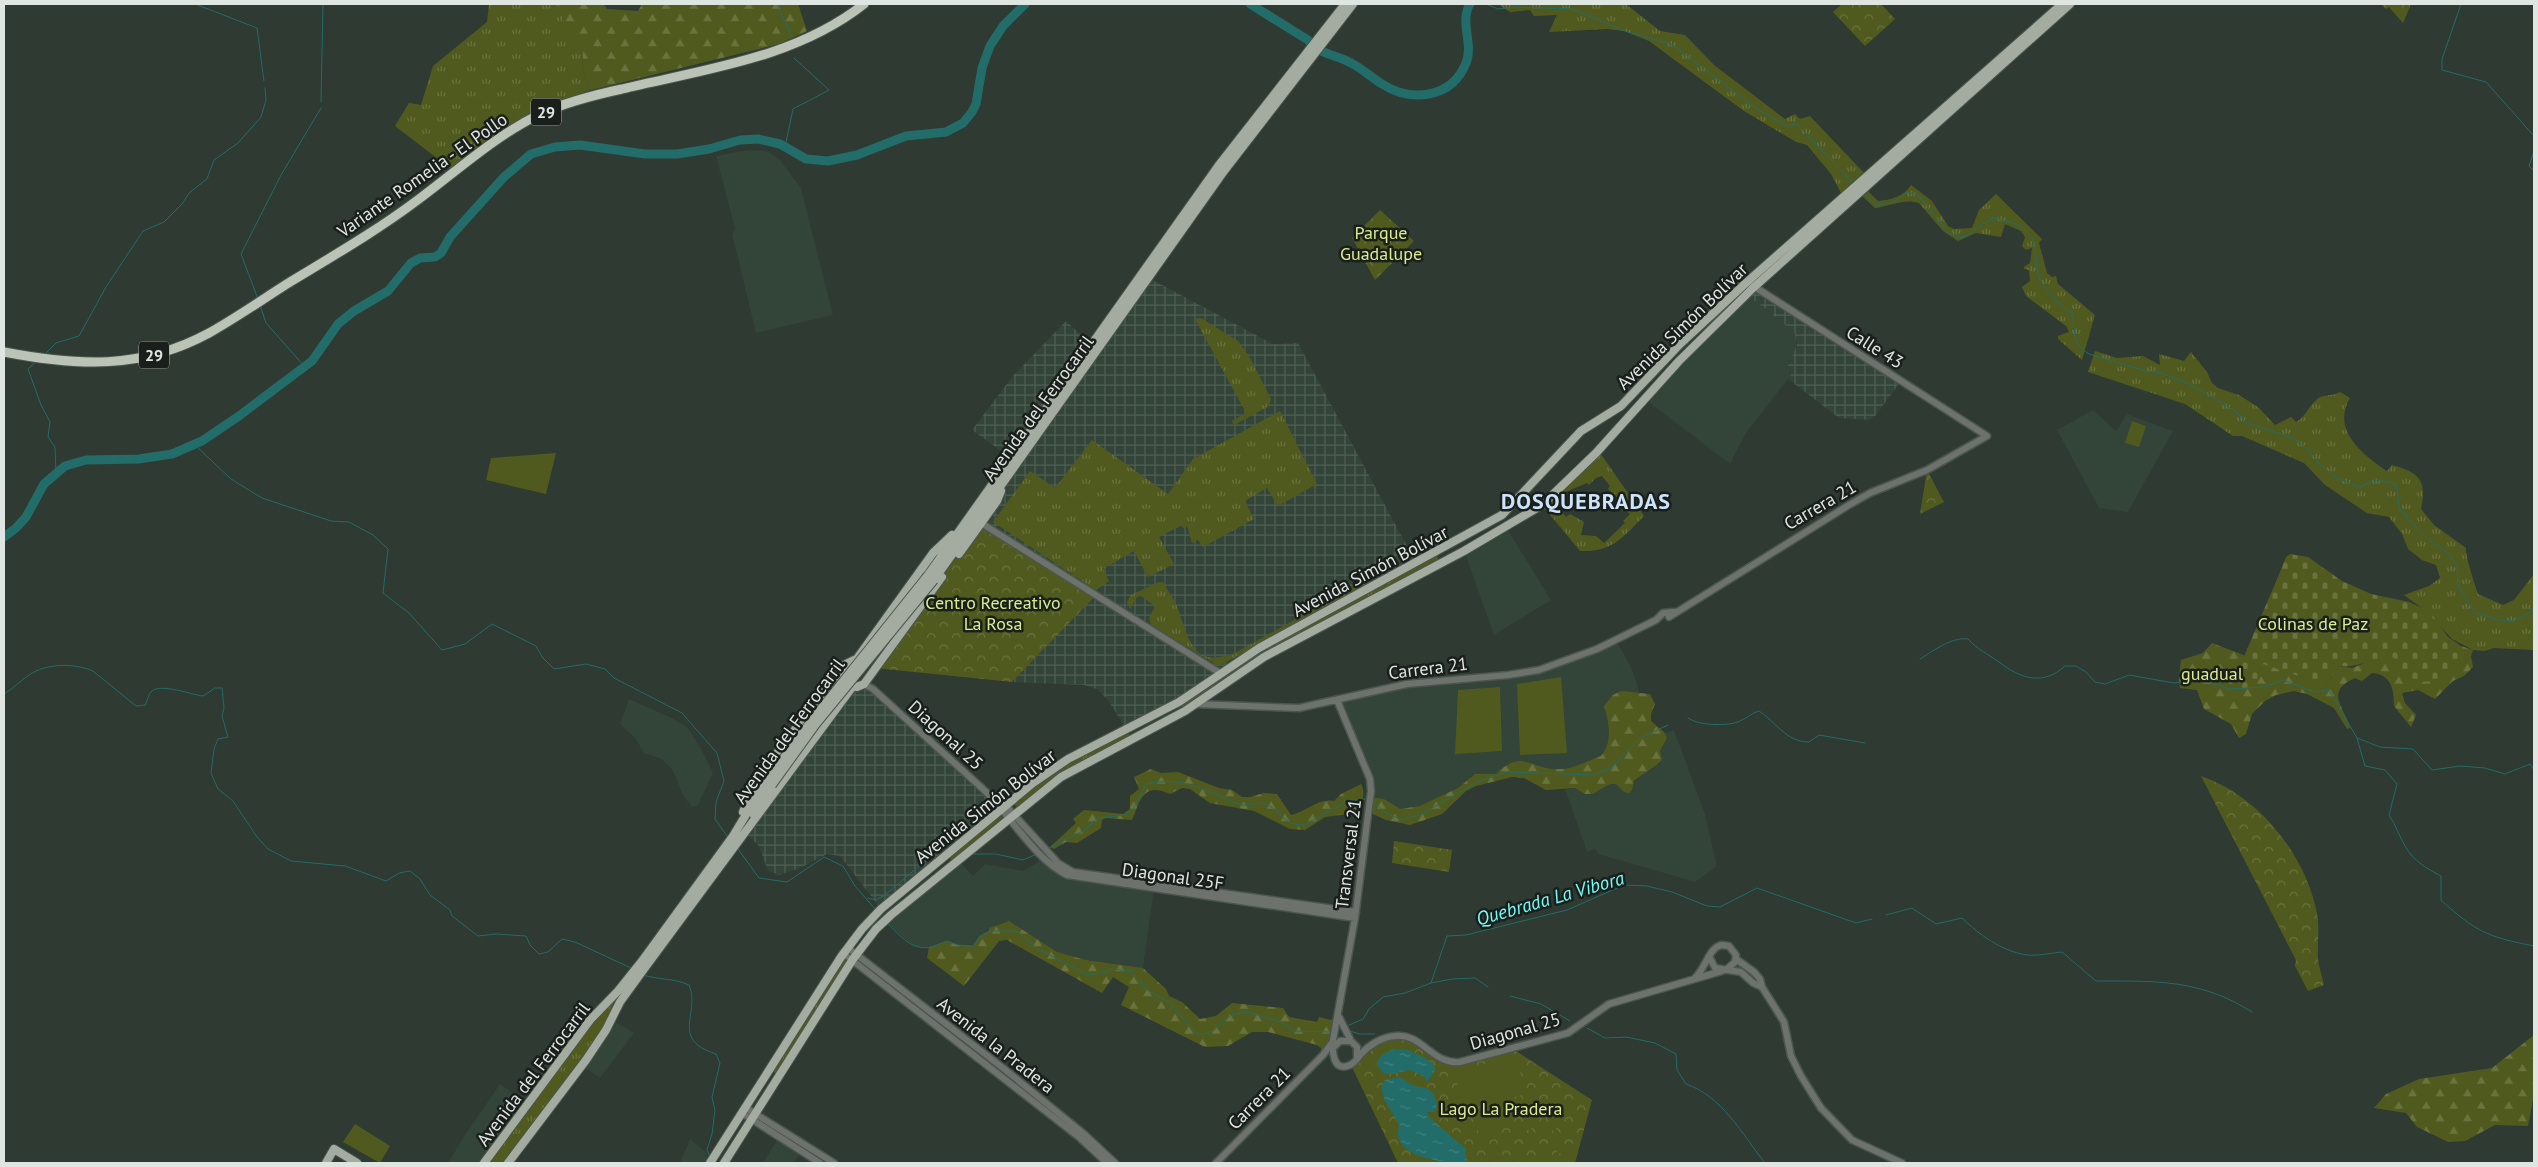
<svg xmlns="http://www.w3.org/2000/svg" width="2538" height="1167" viewBox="0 0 2538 1167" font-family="'PT Sans',sans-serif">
<defs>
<pattern id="industrial-grid" width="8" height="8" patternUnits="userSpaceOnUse" patternTransform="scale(1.25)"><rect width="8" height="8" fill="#334438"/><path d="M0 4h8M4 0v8" fill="none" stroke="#505f54"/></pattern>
<pattern id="grass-tufts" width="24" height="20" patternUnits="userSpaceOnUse" patternTransform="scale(1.25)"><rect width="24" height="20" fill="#515a1e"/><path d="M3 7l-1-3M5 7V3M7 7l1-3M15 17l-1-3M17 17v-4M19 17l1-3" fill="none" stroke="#6a723e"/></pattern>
<pattern id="forest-firs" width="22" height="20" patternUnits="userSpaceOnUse" patternTransform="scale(1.25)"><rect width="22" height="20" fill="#515a1e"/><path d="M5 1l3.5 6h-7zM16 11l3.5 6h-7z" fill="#6a723e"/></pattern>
<pattern id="cemetery-stones" width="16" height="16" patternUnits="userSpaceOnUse" patternTransform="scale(1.25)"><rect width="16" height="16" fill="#515a1e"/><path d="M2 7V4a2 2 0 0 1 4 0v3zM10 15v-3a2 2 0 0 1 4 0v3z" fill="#6a723e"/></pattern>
<pattern id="park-crowns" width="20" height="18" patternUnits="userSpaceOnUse" patternTransform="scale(1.25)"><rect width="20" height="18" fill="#515a1e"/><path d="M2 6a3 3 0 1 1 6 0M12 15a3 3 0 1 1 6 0" fill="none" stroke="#6a723e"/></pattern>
<pattern id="water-ripples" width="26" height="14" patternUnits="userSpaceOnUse" patternTransform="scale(1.25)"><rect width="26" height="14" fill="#226c69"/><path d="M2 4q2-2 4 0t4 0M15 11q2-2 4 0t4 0" fill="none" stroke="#42817e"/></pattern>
</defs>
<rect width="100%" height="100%" fill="#2f3a32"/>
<path fill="#334438" d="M760 150 769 152 780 160 801 188 833 315 756 333 732 234 735 229 716 156 742 151Z
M1743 298 1757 302 1794 332 1797 345 1788 365 1791 375 1746 433 1730 464 1645 399Z
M2093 410 2116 431 2127 414 2173 431 2128 512 2099 508 2057 430Z
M1506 527 1551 600 1494 635 1464 551Z
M1616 640 1631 667 1637 684 1640 700 1611 768 1507 772 1477 782 1422 814 1386 813 1371 800 1370 779 1337 700 1391 686 1533 670Z
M629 699 672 718 687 727 699 745 713 773 698 805 692 807 684 797 672 769 662 759 644 753 635 738 620 724Z
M1674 730 1705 814 1717 866 1695 882 1598 854 1595 849 1587 852 1565 789 1575 788 1585 794H1593L1610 784H1616L1624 792 1648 769 1659 764 1662 760 1660 751 1667 739 1665 733Z
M1045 858 1054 866 1154 889 1143 968 1086 960 1057 952 1009 921 996 925 980 936 973 946 958 945 947 941 935 947 921 948 913 946 885 921 958 860 973 876 985 864 1023 871Z
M611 1019 634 1033 600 1078 582 1066Z
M500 1084 529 1104 484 1163H448L463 1138Z
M779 1137 801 1152 794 1163H763Z
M690 1139 707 1153 708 1163H680Z"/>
<path fill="url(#industrial-grid)" d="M1149 278 1273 344 1298 343 1416 563 1220 673 1126 729 1108 700 1097 689 1084 685 1012 682 1095 595 981 523 1005 479Z
M1753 288 1901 381 1876 415 1869 420 1839 418 1788 379 1791 375 1788 365 1797 345 1794 332 1757 302 1743 298Z
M1066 321 1091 344 1010 457 1008 456 972 430 1012 377Z
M864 684 1002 809 881 909 840 856 827 854 798 869 779 875 768 871 759 846 745 833 852 686Z"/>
<path fill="url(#grass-tufts)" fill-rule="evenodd" d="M489 4H554L563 8 565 25 583 54 582 69 591 90 547 105 503 129 451 169 395 126 409 103 421 105 433 66 487 22Z
M1498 4 1627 5 1660 31 1685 35 1714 65 1785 119 1795 114 1800 119 1810 116 1865 174 1843 197 1831 174 1807 145 1796 142 1744 111 1649 41 1624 31 1607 29 1549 32 1557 15 1534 16 1530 10 1510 12Z
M1911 185 1932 201 1948 226 1954 229 1972 228 1979 210 1996 194 2042 239 2039 243 2047 273 2052 277 2056 276 2058 284 2095 315 2082 360 2058 339V336L2069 332 2066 326 2026 296 2022 287 2030 281 2029 270 2024 269V267L2030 263 2032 248 2026 250 2022 246 2025 237 2021 231 2005 224 2001 237 1976 233 1958 241 1943 231 1919 203C1906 198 1889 206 1875 208L1861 195 1867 190 1878 201C1890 200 1905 196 1911 185Z
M1201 318 1238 341 1249 356 1271 399 1269 406 1234 425 1232 421 1246 413 1195 319Z
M2095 351 2117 358 2143 356 2160 365 2159 354 2184 361 2191 352 2207 372 2212 383 2218 388 2239 395 2258 407 2275 425 2291 417 2296 422C2306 416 2307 409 2315 401 2322 393 2332 397 2340 392L2350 398C2331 430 2362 454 2387 471L2392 465C2420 473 2427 480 2421 509L2434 525 2466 548C2465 555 2475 585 2478 594L2503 605 2514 600 2534 574V650L2494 648 2485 651 2473 650 2452 639 2427 612 2404 595 2429 586 2440 578 2436 565 2422 560 2408 549 2402 534 2389 517 2367 513 2325 485 2304 463 2242 436H2233L2185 404 2088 372Z
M1280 411 1317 484 1278 506 1267 488 1245 501 1254 519 1203 547 1198 540 1192 543 1187 526 1183 528 1182 525 1159 537 1174 564 1148 577 1134 551 1103 569 1109 581 1096 590 993 522 1030 471 1055 488 1092 440 1168 494 1193 459Z
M1598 450 1644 516C1622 538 1613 552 1580 551L1542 505ZM1602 476 1610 486 1608 489 1627 507 1625 510 1630 514 1623 521 1625 523 1604 543 1596 536 1581 535 1584 522 1570 514 1566 517 1554 501 1563 493 1587 483 1589 485 1596 478Z
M1437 556 1439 560 1183 708 1181 704 1260 651Z
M1367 579 1371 581 1219 666 1151 625 1149 618 1155 606 1141 596 1137 597 1130 609 1127 602 1131 595 1159 582H1163C1168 591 1175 600 1178 609 1190 644 1194 669 1237 652Z
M1128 732 1130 737 1046 785 1017 808 1014 804 1057 770Z
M1000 815 1003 819 952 861 949 857Z
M846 955 851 958 777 1074 772 1071Z
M627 985 629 986 606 1030 508 1163H484L590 1020Z"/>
<path fill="url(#forest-firs)" d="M554 4H604L607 9 638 11 642 4H798L807 31 779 44 591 90 582 69 583 54 564 25 563 9Z
M2212 643 2301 677 2315 685 2329 680 2339 666 2352 668 2383 656 2457 666 2471 656 2473 667 2464 676 2453 681 2435 699 2418 690 2402 693 2405 703 2416 715 2411 727 2394 706C2394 689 2391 674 2372 673L2362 681 2355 678C2324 692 2344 706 2350 728L2347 729 2334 708 2307 694 2294 691 2276 695 2265 701 2252 714 2246 734 2239 738 2231 724 2204 709 2197 690 2180 688 2179 677 2181 660 2203 653Z
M1621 691 1650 694 1655 704 1651 714V721L1665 733 1667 738 1660 751 1662 760C1658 765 1641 775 1634 781L1632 790 1629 793 1624 792 1616 784H1610L1593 794H1585L1575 788 1546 790 1524 778 1512 777 1476 786 1466 791 1442 814 1410 825 1386 820 1373 814 1372 806 1374 798 1384 799 1400 809 1420 806 1458 788 1475 774H1496C1524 747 1530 771 1561 769 1574 769 1589 760 1601 756 1613 743 1609 721 1604 706L1613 695Z
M1151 769 1161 773 1178 772 1219 788 1232 790 1242 797H1250L1264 793 1277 794 1291 815C1306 812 1318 798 1334 801L1341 794 1361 784C1366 792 1362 805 1357 813L1325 817 1305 830 1290 829 1254 811 1210 803 1190 789 1182 788 1170 794C1143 782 1141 799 1132 820L1106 818 1102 820 1101 828 1077 843 1066 842 1054 849 1050 847 1076 823 1073 819 1084 810 1123 814 1130 809V796L1139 789 1134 777Z
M1009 921 1057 952 1086 960 1143 968 1166 989 1169 996 1182 1002 1200 1019 1216 1016 1232 1003 1283 1008 1289 1017 1317 1022 1319 1017 1331 1020 1339 1017 1333 1040 1323 1055 1321 1048 1317 1045 1268 1032H1252L1228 1046 1205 1047 1121 1005 1129 987 1113 977 1102 993 1007 940 999 941 964 986 927 958 929 947 947 941 958 945 973 946 980 936 989 931V928Z
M2534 1035V1094L2528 1126 2495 1125 2465 1141 2448 1142 2417 1127 2406 1113 2374 1108 2386 1094 2419 1079 2492 1068Z"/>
<path fill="url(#cemetery-stones)" d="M2290 554 2308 557 2342 581 2371 594 2409 602 2424 609 2434 617 2448 637 2461 646 2473 650 2471 656C2453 670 2436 687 2412 680 2400 677 2396 671 2395 658 2373 655 2362 669 2339 666L2329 680 2315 686 2301 677 2263 664 2253 688 2230 689 2278 577 2286 557Z"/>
<path fill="url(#park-crowns)" d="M1842 4H1881L1895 19 1865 46 1833 12Z
M2381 4H2411L2403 23 2389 7 2386 9Z
M1380 210 1414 241 1375 280 1352 238Z
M1927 470 1944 502 1920 514Z
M981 523 1096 595 1012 682 875 668Z
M2201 776C2259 796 2305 854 2317 913 2320 928 2317 944 2318 959 2319 967 2322 976 2324 985L2308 991 2295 966 2296 960Z
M1394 841 1452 850 1449 872 1392 863Z
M1403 1035 1449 1063 1514 1047 1516 1051 1592 1100 1575 1163H1398L1351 1065 1369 1046Z"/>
<path fill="#515a1e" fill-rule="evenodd" d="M2132 421 2146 426 2139 447 2125 443Z
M556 453 546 494 486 480 491 458Z
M1561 677 1567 753 1520 755 1517 684Z
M1500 687 1502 751 1455 754 1458 690Z
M1516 1056 1526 1094 1464 1110 1454 1072Z
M1535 1100 1547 1106 1562 1142V1152C1542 1167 1518 1119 1525 1105ZM1535 1105C1545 1107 1560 1142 1557 1152 1541 1166 1525 1118 1528 1109Z
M1478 1114H1499V1130H1491V1137H1478Z
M355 1124 390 1146 380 1163 343 1142Z"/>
<path fill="url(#water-ripples)" d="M1392 1050C1410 1047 1419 1055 1434 1064L1435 1070 1427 1082 1424 1076 1409 1070 1392 1074 1383 1073 1377 1064C1379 1055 1384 1053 1392 1050Z
M1397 1077C1404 1078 1405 1081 1411 1084 1421 1090 1433 1083 1437 1104L1435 1112H1427L1430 1118 1466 1149V1159L1472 1163C1452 1163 1405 1162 1398 1136 1397 1132 1399 1128 1399 1124L1385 1101 1381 1088 1385 1080Z"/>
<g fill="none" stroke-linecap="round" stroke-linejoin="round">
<path stroke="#226c69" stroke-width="1" d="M195 4 257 28 264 81
M777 4 791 36
M1486 4 1498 9 1514 7 1573 9 1622 30 1673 45 1757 109 1787 126 1797 124 1853 183
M2461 4 2442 59V70L2486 82 2534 136
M321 102 323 4
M785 147 793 109 829 90 794 58
M2534 151 2529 166 2534 171
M1863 193 1876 205 1892 203 1907 192 1918 195 1949 233 1960 237 1966 236 1992 218C2010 221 2030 226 2035 246 2037 256 2035 266 2039 277 2045 292 2059 304 2072 313 2076 332 2071 343 2089 354L2146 371 2161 373 2192 385 2235 411 2247 423 2293 438 2305 446 2318 462 2336 478 2360 487 2375 480 2396 484 2400 510 2428 539 2449 554 2457 566 2458 586 2475 613C2499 619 2516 629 2534 607
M258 299 241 254 281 175 321 108
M260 305 266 323 305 367
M45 354 56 343 79 336 106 287 143 231 164 222 182 204 189 193 207 179 214 160 238 143 261 117 266 100 265 88
M36 362 28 369 41 405 50 422 48 437 55 447 56 472
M195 445 231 479 262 498 331 521 349 522 373 535 388 549 383 593 409 613 442 650 465 644 492 624 536 646 543 658 554 669 586 664 605 669 614 678 682 713 717 753 724 781 716 802 715 819 729 839
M1920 659C1935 650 1951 637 1968 639 1978 650 1988 654 1999 662 2021 679 2043 686 2065 666H2076L2086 672 2095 682 2105 684 2129 675 2174 683 2201 679 2230 689 2263 687 2283 680 2315 692 2329 690 2357 738 2380 747 2413 749 2432 770 2460 766 2485 768 2505 774 2530 764 2534 770
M4 694C13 689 20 681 29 675 46 663 75 663 93 671L136 706 145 705C148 700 148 694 152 691 162 683 192 695 203 696L215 688H222L224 708 222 716 228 737 218 739 214 749 211 773 218 789 233 801 257 837 268 849 291 861 345 866 386 881 399 873 410 871 420 879 430 895 450 910 452 916 478 936 496 934 526 936 530 945 539 954 548 952 562 939 575 942 631 968
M1688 718C1698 726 1727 726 1738 722 1746 719 1751 713 1759 711 1776 722 1786 742 1809 742L1819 735 1865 743
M2357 738 2365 766 2385 770 2397 784 2389 815C2396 825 2399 836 2405 846 2413 861 2428 869 2441 876V900C2476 932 2488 937 2534 946
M1372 801 1386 813 1402 820 1422 814 1477 782 1507 772 1593 775 1611 768 1640 738 1668 725
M738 849 759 878 787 882 824 857 843 866 855 886 875 909
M1047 849 1085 830 1097 818 1125 815 1133 809 1146 784C1182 778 1188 784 1221 796 1228 799 1234 803 1242 805 1250 806 1258 801 1265 804 1284 811 1280 825 1304 825L1348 801 1366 799
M973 854H996L1023 860 1037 854
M868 898 876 900 885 895 944 845H954
M1886 915 1912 908 1936 924 1962 918C1980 935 2001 951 2027 955 2038 956 2051 953 2062 952L2096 981C2156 981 2200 979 2252 1012
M887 923C901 936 911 951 932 947 937 946 942 942 947 941L958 945 973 946 980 936 989 931H1017L1038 949 1088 975 1106 972 1111 969 1131 971 1147 990 1170 1003 1195 1033 1203 1034 1213 1031 1231 1015 1247 1012 1281 1022 1294 1031 1331 1032
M643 975C659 980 674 978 689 985 701 1013 669 1039 716 1054L720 1063 712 1097 715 1110 712 1134 707 1150 710 1157
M1431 983 1447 936 1466 935 1567 910 1624 885 1647 886 1672 892 1707 906 1720 907 1757 888 1856 923 1872 919
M1510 996 1541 1004 1570 1021
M1347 1026 1363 1019 1369 1009 1383 997 1405 993 1431 983 1452 979 1475 978 1488 987
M1587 1028 1605 1038 1626 1037 1655 1043 1676 1054 1677 1070 1686 1084C1722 1096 1742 1134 1765 1163
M1350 1031 1359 1034H1374"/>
<path stroke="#226c69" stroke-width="9" d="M1250 4 1308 40C1318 54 1337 55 1351 63 1363 69 1372 78 1382 84 1412 103 1452 98 1466 63 1474 44 1459 22 1470 4
M4 537 16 528 26 517 44 484 65 466 86 460 139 459 172 454 202 441 239 416 312 361 338 324 354 311 388 291 411 263 420 258 435 257 441 253 450 237 504 177 531 154 555 147 580 145 645 154H677L709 149 740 140 758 139 780 144 806 159 828 161 857 155 906 136 946 132 963 123 972 112 976 104 982 68 990 46 1003 26 1025 4"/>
<g stroke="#4b564e" stroke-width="9">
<path id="minor" d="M981 523 1220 673
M1669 617 1849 505 1870 493 1927 470 1987 436 1747 282
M864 684 873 689 983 789C1010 814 1033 858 1067 875L1355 918
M1337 700 1370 779 1371 791 1355 918 1333 1040C1332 1051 1333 1073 1350 1065 1355 1063 1358 1058 1361 1054 1369 1045 1382 1037 1395 1036 1421 1032 1432 1065 1460 1062L1568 1033 1609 1004 1722 971
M1195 704 1299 708 1407 684 1508 675 1539 670 1597 649 1656 620 1663 613 1674 612
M1002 804 1006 806 1058 863 1073 872 1356 912
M848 948 1003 1068 1084 1134 1115 1163
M843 953 1080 1138 1107 1163
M1710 958 1715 968 1741 972 1753 983 1762 987
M1736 959 1754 972 1760 979 1762 987 1784 1022 1791 1056 1801 1076 1821 1108 1852 1140 1902 1163
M1695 978C1706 968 1708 949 1721 945L1729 946 1736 955 1735 962 1726 970
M1339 1017 1351 1041
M1333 1048 1340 1041H1351L1357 1047V1058
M746 1108 834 1163
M742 1113 820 1163
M1216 1163 1323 1055 1331 1044"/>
</g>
<g stroke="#4b564e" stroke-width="10">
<path id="major" d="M959 554 997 501 1001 491
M928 575 1219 165 1345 4
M934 580 1224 171 1353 4
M856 660 933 553 952 535
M843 668 842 676 847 685 857 687 864 684 942 577
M743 812 759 777 844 665 854 660 864 664
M754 815 772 785
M326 1163 334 1149 357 1163
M484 1163 590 1020 618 991 642 961 733 836 767 780
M508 1163 586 1060 606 1030 620 1002 644 969 853 686
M710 1163 841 957 862 929 881 909 1033 783 1068 759 1179 702 1259 648 1502 515 1581 431 1621 406 1680 344 1747 282 2062 4
M724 1163 853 959 876 929 891 915 1061 777 1185 711 1264 657 1464 551 1542 505 1596 453 1679 361 1753 288 2070 4"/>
</g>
<g stroke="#4b564e" stroke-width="11">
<path id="highway" d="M4 352C77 366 141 370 209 333 236 318 263 299 290 282 333 256 378 230 419 199 458 170 495 136 540 114 566 102 594 95 622 89 705 69 796 58 864 4"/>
</g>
<use href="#minor" stroke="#6e726d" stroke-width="6"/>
<use href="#major" stroke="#a4aca1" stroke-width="8"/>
<use href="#highway" stroke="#bac3b6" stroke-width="9"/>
<g stroke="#4b564e" stroke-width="10" stroke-linecap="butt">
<path id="major-bridge" d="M767 780 812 720 928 575
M772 785 816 724 934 580"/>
</g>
<use href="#major-bridge" stroke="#a4aca1" stroke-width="8"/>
</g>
<g text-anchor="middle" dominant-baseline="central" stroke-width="5" stroke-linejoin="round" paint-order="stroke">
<g fill="#1a1f1c" stroke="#a4aaa6" stroke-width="1">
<rect x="531" y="98.5" width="30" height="27" rx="4"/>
<rect x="139" y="341.5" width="30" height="27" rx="4"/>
</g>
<g font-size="16" font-weight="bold" fill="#dfe6e1">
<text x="546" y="112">29</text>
<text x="154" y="355">29</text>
</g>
<g font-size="18" fill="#dfe6e1" stroke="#1a1f1c">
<text transform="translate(422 175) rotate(-35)">Variante Romelia - El Pollo</text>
<text transform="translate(1682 326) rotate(-44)">Avenida Simón Bolívar</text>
<text transform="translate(1875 347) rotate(32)">Calle 43</text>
<text transform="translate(1038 408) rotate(-54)">Avenida del Ferrocarril</text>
<text transform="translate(1820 505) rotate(-30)">Carrera 21</text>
<text transform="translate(1370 571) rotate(-28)">Avenida Simón Bolívar</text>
<text transform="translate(1428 668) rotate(-7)">Carrera 21</text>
<text transform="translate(789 731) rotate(-54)">Avenida del Ferrocarril</text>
<text transform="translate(946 735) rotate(42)">Diagonal 25</text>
<text transform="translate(985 806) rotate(-38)">Avenida Simón Bolívar</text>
<text transform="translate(1348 854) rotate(-83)">Transversal 21</text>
<text transform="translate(1173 876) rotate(8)">Diagonal 25F</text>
<text transform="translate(1515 1031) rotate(-16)">Diagonal 25</text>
<text transform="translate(996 1045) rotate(38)">Avenida la Pradera</text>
<text transform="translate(533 1074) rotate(-53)">Avenida del Ferrocarril</text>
<text transform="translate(1259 1098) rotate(-45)">Carrera 21</text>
</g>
<g font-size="18" fill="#daec8f" stroke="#1a1f1c">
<text x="1381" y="232">Parque<tspan x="1381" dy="21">Guadalupe</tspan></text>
<text x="993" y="602">Centro Recreativo<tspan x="993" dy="21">La Rosa</tspan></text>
<text x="2313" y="623">Colinas de Paz</text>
<text x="2212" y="673">guadual</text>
<text x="1501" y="1108">Lago La Pradera</text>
</g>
<g font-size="19" font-style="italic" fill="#75fcf7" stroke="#1a1f1c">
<text transform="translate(1550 898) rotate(-16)">Quebrada La Vibora</text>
</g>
<g font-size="22" font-weight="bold" letter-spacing="1" fill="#cce3fa" stroke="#1a1f1c">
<text x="1586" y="501">DOSQUEBRADAS</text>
</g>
</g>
<rect width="2538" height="1167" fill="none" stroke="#dfe6e1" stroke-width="10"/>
</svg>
